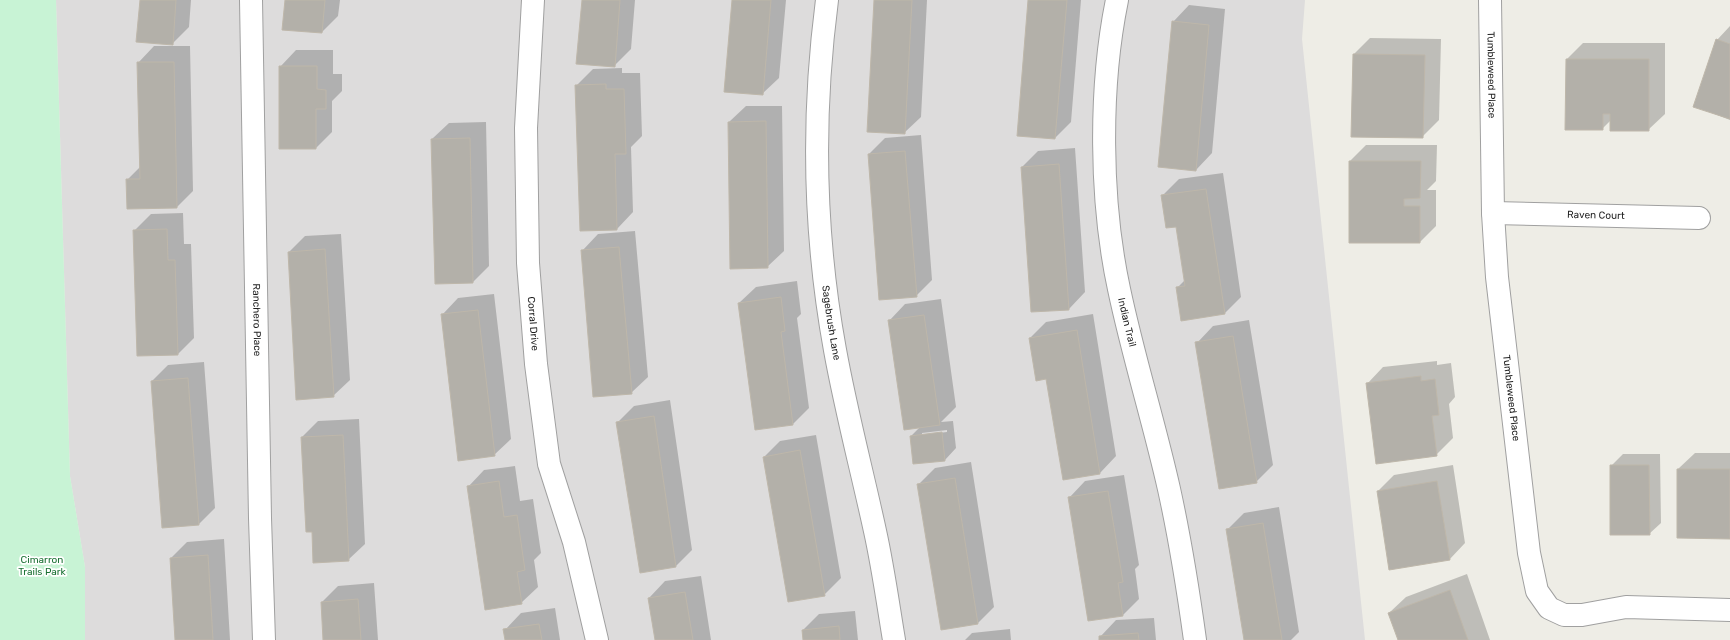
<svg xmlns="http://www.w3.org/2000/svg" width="1730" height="640" viewBox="0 0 1730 640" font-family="Rubik,sans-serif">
<rect width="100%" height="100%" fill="#eeede6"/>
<path fill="#dddcdc" d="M56 0H1305L1302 39 1365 640H85V567L70 476Z"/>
<path fill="#c8f3d5" d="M0 0H56L70 476 85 567V640H0Z"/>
<path fill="#0003" fill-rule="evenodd" d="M141 0H191L189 27 172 44Z
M286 0H340L338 16 322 32 284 29Z
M583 0H635L631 49 614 66Z
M734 0H786L779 78 762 94Z
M875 0H927L921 117 904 133Z
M1029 0H1081L1071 122 1055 138Z
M1189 5 1225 9 1212 153 1196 170 1173 22Z
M1730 26V120L1694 106 1717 40Z
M1370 38 1441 39 1439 120 1422 137 1354 54Z
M1583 43H1665V114L1648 130 1611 120 1602 129 1567 59Z
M154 46H190L193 191 177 207 128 208 127 180 140 167 138 63Z
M296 50H333V74H342V91L332 101V132L316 148 280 67Z
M622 68V73H640L642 136 631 147 633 212 617 229 581 230 576 86 593 69Z
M746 106H782L784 251 767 267 729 122Z
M486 122 489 266 473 282 432 139 449 123Z
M921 135 932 280 916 296 880 299 869 154 885 138Z
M1366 145H1437L1436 181 1427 190H1436V226L1420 242 1350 161Z
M1075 148 1085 292 1069 309 1032 311 1022 167 1038 151Z
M1223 173 1241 297 1225 313 1182 320 1177 288 1185 280 1177 226 1162 196 1179 179Z
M183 213 184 244H191L194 338 178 354 134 231 151 214Z
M635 231 648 377 631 393 582 251 598 234Z
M341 234 350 380 333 396 289 252 305 236Z
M797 281 801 314 797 318 809 408 793 424 739 303 756 287Z
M494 294 511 439 494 455 442 315 458 298Z
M941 299 956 407 941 422 953 421 956 448 945 460 914 463 911 436 920 427 889 321 905 304ZM947 430V432L922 435V433Z
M1093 314 1116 456 1100 473 1064 479 1047 378 1030 338 1046 322Z
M1249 320 1273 465 1256 482 1197 343 1213 326Z
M1437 361V365L1451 363 1455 397 1449 404 1453 438 1436 455 1367 384 1383 367Z
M204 362 215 508 199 524 152 381 168 365Z
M670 400 692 550 676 566 641 572 618 422 634 406Z
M359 419 365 544 348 560 313 531 302 437 318 421Z
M816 435 841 578 824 595 764 457 780 441Z
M1695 453H1730V538L1678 537V469Z
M1623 454H1660L1661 523 1649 534 1611 466Z
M971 462 994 607 978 623 919 484 935 468Z
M1453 465 1465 543 1449 560 1378 491 1394 475Z
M515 466 520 501 533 499 541 553 534 560 538 587 521 603 468 487 484 470Z
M1124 475 1139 565 1135 569 1139 599 1123 615 1088 620 1069 498 1085 481Z
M1279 507 1299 632 1291 640H1245L1228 529 1244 513Z
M224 539 230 640H176L171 558 187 542Z
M1467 574 1490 640H1399L1389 613 1406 597Z
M701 576 711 640H656L649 598 665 581Z
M374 583 378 640H324L322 602 338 586Z
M555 608 560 640H506L505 630 521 613Z
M855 611 858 640H804L803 630 819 614Z
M1154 618 1156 640H1100V637L1116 620Z
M1010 629 1011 640H965L972 633Z"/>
<path fill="#b3b0a9" stroke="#beb7aa" d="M140 0H176L173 45 136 42Z
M285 0H325L322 33 282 30Z
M582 0H620L615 67 576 64Z
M732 0H771L763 95 724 92Z
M874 0H912L905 134 867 132Z
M1028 0H1067L1055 139 1017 136Z
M1172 21 1209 25 1196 171 1158 167Z
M1716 39 1730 44V119L1693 107Z
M1353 54 1425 55 1423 138 1351 137Z
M1566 59H1649V131H1610V114H1603V130H1565Z
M137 62H174L177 208 127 209 126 179H140Z
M279 66H317V89L326 90V109H316V149H279Z
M606 84V89H624L626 154H615L617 230 580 231 575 85Z
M766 121 768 268 730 269 728 122Z
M470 138 473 283 435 284 431 139Z
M905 151 917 297 879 300 868 154Z
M1349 161H1421L1420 198 1404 199V206H1420V243H1349Z
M1059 164 1069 310 1031 312 1021 167Z
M1206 189 1225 314 1181 321 1176 287 1185 286 1176 227 1166 228 1161 195Z
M167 229 168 260H175L178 355 137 356 133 230Z
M619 247 632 394 593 397 581 250Z
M325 249 334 397 296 400 288 252Z
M781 297 785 331 781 332 793 425 755 430 738 303Z
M478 310 495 456 458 461 441 314Z
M924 315 940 425 904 430 888 320Z
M1077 330 1100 474 1063 480 1046 379 1036 381 1029 338Z
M1233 336 1257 483 1219 489 1195 342Z
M1421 376V381L1435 379 1439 415 1432 416 1437 456 1376 464 1366 383Z
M188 378 199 525 162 528 151 381Z
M654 416 676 567 640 573 616 422Z
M942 432 945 461 913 464 910 436Z
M343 435 349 561 313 563 312 532H306L301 437Z
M800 450 825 596 788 602 763 457Z
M1610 465H1649L1650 535H1610Z
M1677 469H1730V539L1677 538Z
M955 478 978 624 941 630 917 484Z
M499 481 504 517 517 515 525 570 517 572 522 604 485 610 467 486Z
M1437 481 1450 560 1389 570 1377 491Z
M1108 491 1123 582 1118 583 1123 616 1088 621 1068 497Z
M1263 523 1282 640H1244L1226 529Z
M208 555 213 640H175L170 558Z
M1450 590 1468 640H1398L1388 613Z
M685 592 693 640H655L648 598Z
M358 599 361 640H323L321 602Z
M539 624 542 640H505L503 629Z
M839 626 840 640H803L802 630Z
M1138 633 1139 640H1099V636Z"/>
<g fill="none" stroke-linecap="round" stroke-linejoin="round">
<g stroke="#a0a0a0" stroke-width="24">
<g id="street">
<path id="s1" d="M251 0 260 518 264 640"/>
<path id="s2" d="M533 0 526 128 528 263 536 364 549 464 574 542 597 640"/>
<path id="s3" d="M827 0C812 115 814 235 835 350 846 411 862 471 875 531 883 567 888 604 894 640"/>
<path id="s4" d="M1117 0C1099 88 1100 201 1119 289 1133 356 1154 422 1169 489 1180 539 1188 589 1195 640"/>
<path id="s5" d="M1490 0 1493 213 1497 277 1529 553 1537 591 1549 608 1564 615H1582L1626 607 1730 610"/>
<path id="s6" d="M1493 213 1699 218"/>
</g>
</g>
<use href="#street" stroke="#fff" stroke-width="22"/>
</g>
<g text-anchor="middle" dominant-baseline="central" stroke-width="3.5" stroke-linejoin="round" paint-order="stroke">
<g font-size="10" fill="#1f1f1f" stroke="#fff">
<text stroke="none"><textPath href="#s5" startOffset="75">Tumbleweed Place</textPath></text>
<text stroke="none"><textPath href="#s6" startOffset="103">Raven Court</textPath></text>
<text stroke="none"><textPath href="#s1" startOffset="320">Ranchero Place</textPath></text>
<text stroke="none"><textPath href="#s3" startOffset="324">Sagebrush Lane</textPath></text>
<text stroke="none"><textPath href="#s4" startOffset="325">Indian Trail</textPath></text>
<text stroke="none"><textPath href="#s2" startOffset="324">Corral Drive</textPath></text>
<text stroke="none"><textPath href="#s5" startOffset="399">Tumbleweed Place</textPath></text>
</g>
<g font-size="10" fill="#197032" stroke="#fff">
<text x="42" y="560">Cimarron<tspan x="42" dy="12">Trails Park</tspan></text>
</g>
</g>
</svg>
